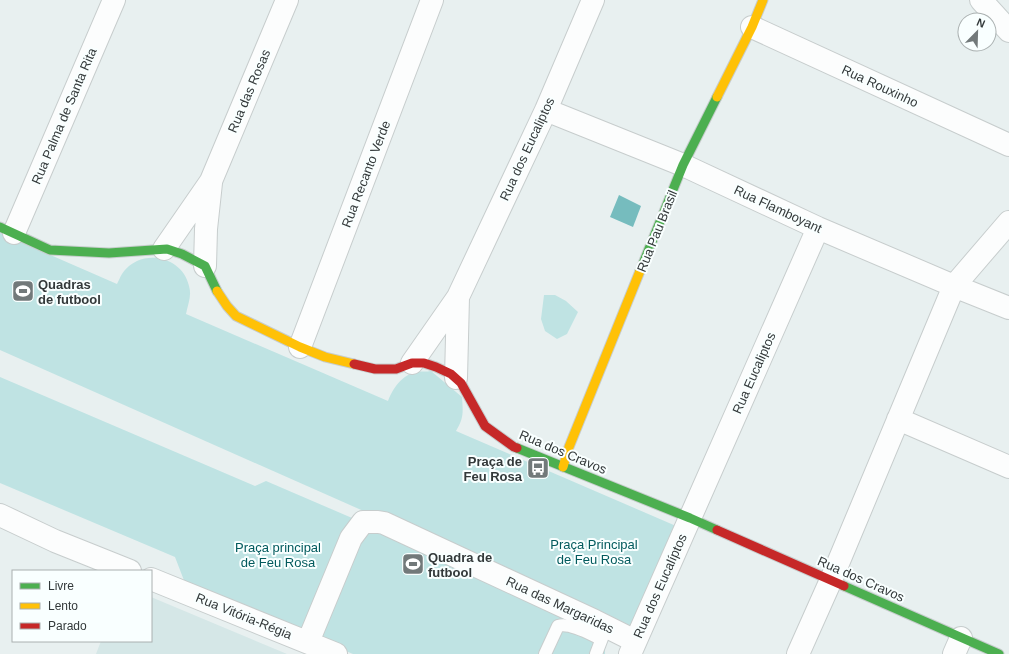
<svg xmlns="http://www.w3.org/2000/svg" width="1009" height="654" viewBox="0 0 1009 654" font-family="Arial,sans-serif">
<rect width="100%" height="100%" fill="#e8f0f0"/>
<path fill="#d5e7e7" d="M151 597 287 654H96L101 641H151Z"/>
<path fill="#bfe3e3" d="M0 233 117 284C121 276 122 272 129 266 131 264 134 263 137 261 158 252 184 263 189 286 192 296 188 304 186 314L388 401C393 388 402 374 418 372 422 371 427 372 431 371L462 397C463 412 464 418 456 431L683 529 639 633 0 350Z
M544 295H555L566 301 578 312 567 334 557 339 545 331 541 319Z
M0 377 255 486 266 481 380 530 589 629 605 649V654H353L185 583 175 557 0 483Z"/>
<path fill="#76bcbe" d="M619 195 641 206 633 227 610 217Z"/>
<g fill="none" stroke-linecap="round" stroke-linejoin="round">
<g stroke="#c7cdcd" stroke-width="14">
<path id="lane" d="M545 654 558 626C570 622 590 634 601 639
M596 654 604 633"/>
</g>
<g stroke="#c7cdcd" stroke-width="24">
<path id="street" d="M981 0 1009 31
M752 27 1009 145
M546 110 683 165 818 228 954 286 1009 308
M14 233 114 0
M164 249 211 181 287 0
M205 266 206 229 211 183
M300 347 432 0
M412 363 458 297 546 110 593 0
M456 378 458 297
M898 419 1009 467
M0 515 55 541 130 571
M151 579 336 654
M308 642 351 538 363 522H378L384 523 595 621 635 641
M630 654 818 228
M798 654 831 580 954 286 1009 222
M954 654 961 638"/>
</g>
<g stroke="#c7cdcd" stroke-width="11">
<path id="fast" d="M0 227 50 250 109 253 167 249 182 254 205 266 217 291
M640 271 683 165 717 97
M517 448 690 518 717 530
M844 586 999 654"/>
</g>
<g stroke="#c7cdcd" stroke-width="11">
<path id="slow" d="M717 97 752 27 763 0
M217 291 227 306 236 316 300 347 325 357 354 364
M563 467 569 447 640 271"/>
</g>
<g stroke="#c7cdcd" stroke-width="11">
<path id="jam" d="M354 364 375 369H396L412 363H424L436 367 451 374 461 383 485 426 514 447 517 448
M717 530 844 586"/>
</g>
<use href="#lane" stroke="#fcfdfd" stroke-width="12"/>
<use href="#street" stroke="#fcfdfd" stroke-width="22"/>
<use href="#fast" stroke="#4caf50" stroke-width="9"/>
<use href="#slow" stroke="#ffc107" stroke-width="9"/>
<use href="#jam" stroke="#c62828" stroke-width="9"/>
</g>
<defs>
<g id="stadium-square" transform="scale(1.15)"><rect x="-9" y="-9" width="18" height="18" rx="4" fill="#72797a" stroke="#f9ffff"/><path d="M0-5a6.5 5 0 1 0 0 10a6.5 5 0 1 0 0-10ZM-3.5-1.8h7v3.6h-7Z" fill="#fff"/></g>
<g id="bus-square" transform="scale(1.15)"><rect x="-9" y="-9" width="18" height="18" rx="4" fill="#72797a" stroke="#f9ffff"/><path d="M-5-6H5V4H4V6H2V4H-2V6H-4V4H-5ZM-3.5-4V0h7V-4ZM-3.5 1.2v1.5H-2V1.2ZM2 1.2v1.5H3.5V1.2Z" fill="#fff"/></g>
</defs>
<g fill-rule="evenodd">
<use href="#stadium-square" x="23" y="291"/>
<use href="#bus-square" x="538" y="468"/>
<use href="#stadium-square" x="413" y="564"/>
</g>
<g text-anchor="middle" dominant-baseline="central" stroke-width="4" stroke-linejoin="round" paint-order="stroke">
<g font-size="13" fill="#33393a" stroke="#f9ffff">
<text transform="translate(880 86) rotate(25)">Rua Rouxinho</text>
<text transform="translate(249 91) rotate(-67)">Rua das Rosas</text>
<text transform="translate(64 116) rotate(-67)">Rua Palma de Santa Rita</text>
<text transform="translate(527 149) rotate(-65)">Rua dos Eucaliptos</text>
<text transform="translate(366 174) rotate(-69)">Rua Recanto Verde</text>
<text transform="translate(778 209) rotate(25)">Rua Flamboyant</text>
<text transform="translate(657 231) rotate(-68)">Rua Pau Brasil</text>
<text transform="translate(754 373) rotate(-66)">Rua Eucaliptos</text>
<text transform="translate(563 452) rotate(23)">Rua dos Cravos</text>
<text transform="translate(861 579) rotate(24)">Rua dos Cravos</text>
<text transform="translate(660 586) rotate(-66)">Rua dos Eucalíptos</text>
<text transform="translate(560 605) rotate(25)">Rua das Margaridas</text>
<text transform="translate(244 616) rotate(22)">Rua Vitória-Régia</text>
</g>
<g font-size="13" font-weight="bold" fill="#33393a" stroke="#f9ffff" text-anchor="start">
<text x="38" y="284">Quadras<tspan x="38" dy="15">de futbool</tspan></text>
<text x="522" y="461" text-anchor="end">Praça de<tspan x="522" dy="15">Feu Rosa</tspan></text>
<text x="428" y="557">Quadra de<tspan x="428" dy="15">futbool</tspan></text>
</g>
<g font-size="13" fill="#025a5d" stroke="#f9ffff">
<text x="594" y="544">Praça Principal<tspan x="594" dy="15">de Feu Rosa</tspan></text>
<text x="278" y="547">Praça principal<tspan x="278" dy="15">de Feu Rosa</tspan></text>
</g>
</g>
<rect x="12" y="570" width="140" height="72" fill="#f9ffff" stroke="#aab0b0"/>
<rect x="20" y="583" width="20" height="6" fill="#4caf50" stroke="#aab0b0"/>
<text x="48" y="590" font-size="12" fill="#33393a">Livre</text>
<rect x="20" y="603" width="20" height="6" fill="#ffc107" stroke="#aab0b0"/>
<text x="48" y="610" font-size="12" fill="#33393a">Lento</text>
<rect x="20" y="623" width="20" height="6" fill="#c62828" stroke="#aab0b0"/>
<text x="48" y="630" font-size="12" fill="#33393a">Parado</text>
<g transform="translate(977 32) rotate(23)"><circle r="19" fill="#f9ffff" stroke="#aab0b0"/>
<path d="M0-3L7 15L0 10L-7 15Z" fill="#72797a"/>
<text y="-6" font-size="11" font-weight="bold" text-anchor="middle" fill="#33393a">N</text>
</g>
</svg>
